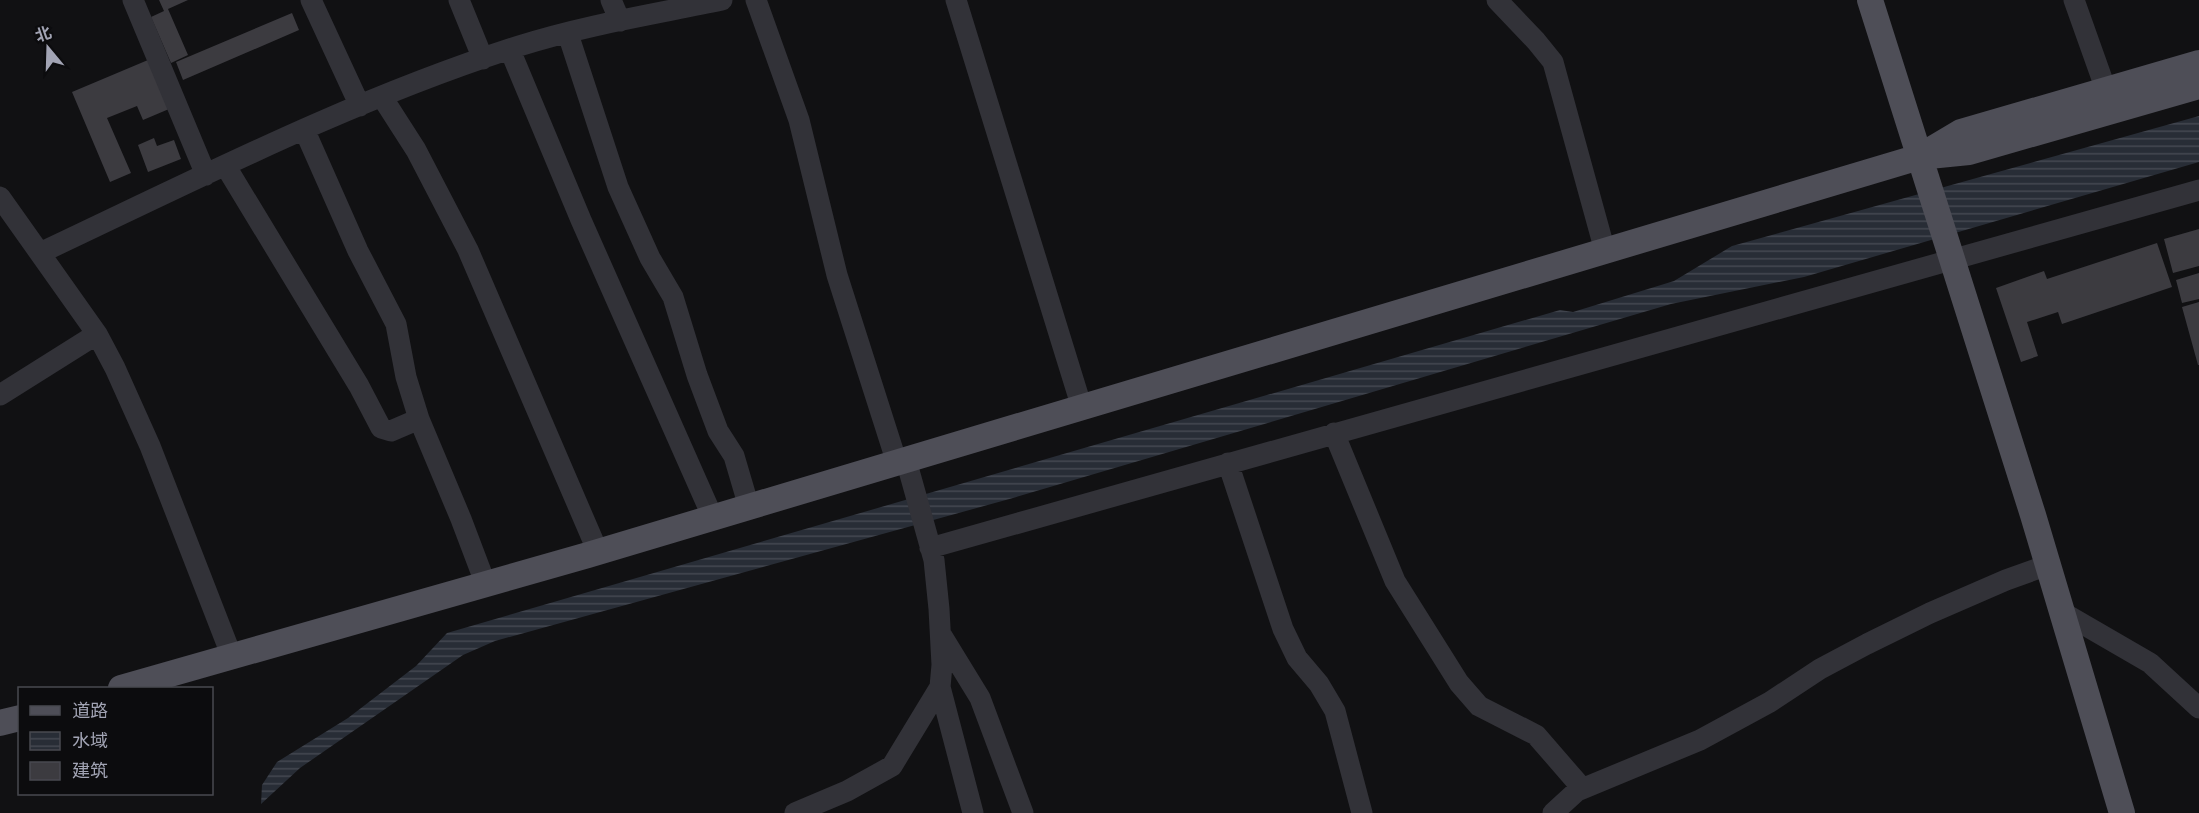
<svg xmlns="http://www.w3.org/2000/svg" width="2199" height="813" viewBox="0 0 2199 813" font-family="'Space Grotesk','Noto Sans SC',sans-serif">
<defs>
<pattern id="water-rules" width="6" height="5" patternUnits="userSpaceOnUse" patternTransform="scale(1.5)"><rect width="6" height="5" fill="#282d36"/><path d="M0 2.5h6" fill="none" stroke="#444851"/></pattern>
</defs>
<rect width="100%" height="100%" fill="#111113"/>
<path fill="url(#water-rules)" d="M2199 116V162L1804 277 1671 304 1013 498 495 641 463 655 300 768 261 804 262 785 277 762 348 718 416 666 447 633 1560 310 1573 312 1674 281 1732 246Z"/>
<path fill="#3c3b40" d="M159 0H188L168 9 188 55 171 63 151 17 164 11Z
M292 13 299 30 183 80 176 62Z
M148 60 169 109 143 120 137 106 107 118 131 173 110 182 72 92Z
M154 138 157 146 174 140 181 159 148 172 138 145Z
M2199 229V266L2173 273 2164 239Z
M2157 243 2172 287 2062 324 2058 312 2027 322 2038 356 2021 362 1996 288 2044 271 2047 279Z
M2199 273V299L2182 303 2176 280Z
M2199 302V365H2198L2182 307Z"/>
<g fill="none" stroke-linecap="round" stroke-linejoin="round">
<path stroke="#323238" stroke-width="21" d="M133 0 206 175
M311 0 360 106
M459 0 483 59
M611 0 620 21
M756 0 799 120 837 275 897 463
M956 0 1082 408
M1497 0 1536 41 1553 62 1605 251
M2074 0 2106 90
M568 34 618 187 650 258 673 297 697 375 718 431 734 456 749 507
M510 50 581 220 713 518
M382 97 416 150 468 250 598 552
M304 129 358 251 396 324 406 377 419 419 461 519 486 585
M225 165 359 386 381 428 391 431 419 419
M0 197 97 334 115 368 150 446 232 657
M40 253C197 179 353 99 519 46 585 25 655 14 722 0
M0 395 97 334
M1334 433 1395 581 1459 683 1479 706 1536 735 1582 788
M1228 463 1283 629 1297 658 1319 684 1335 711 1362 813
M930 548 2199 190
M2062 612 2150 663 2199 708
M942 636 980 698 1023 813
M940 687 973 813
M795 813 847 791 892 766 940 687 942 665 939 609 934 560 906 460
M1553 813 1577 791 1700 740 1770 702 1820 669 1867 644 1930 613 2006 580 2048 565"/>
<path stroke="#4e4e57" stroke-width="26" d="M1870 0 2033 515 2122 813
M1924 154 1961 132 2199 63
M121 688 588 555 1919 157 1969 152 2199 86
M0 723 20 718"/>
</g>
<rect x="18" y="687" width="195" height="108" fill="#0c0c0e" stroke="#484950" stroke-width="1.5"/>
<rect x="30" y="706" width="30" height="9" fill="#4e4e57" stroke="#484950" stroke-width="1.5"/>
<text x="72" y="717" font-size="18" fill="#a2a4b4">道路</text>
<rect x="30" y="732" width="30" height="18" fill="url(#water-rules)" stroke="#484950" stroke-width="1.5"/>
<text x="72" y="747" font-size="18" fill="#a2a4b4">水域</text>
<rect x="30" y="762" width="30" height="18" fill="#3c3b40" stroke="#484950" stroke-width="1.5"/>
<text x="72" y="777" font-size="18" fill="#a2a4b4">建筑</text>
<g transform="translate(48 48) rotate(341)" stroke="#0c0c0e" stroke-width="4.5" paint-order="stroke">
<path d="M0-4.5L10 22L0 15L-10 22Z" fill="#a2a4b4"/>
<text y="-9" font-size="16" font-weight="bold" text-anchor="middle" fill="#a2a4b4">北</text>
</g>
</svg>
